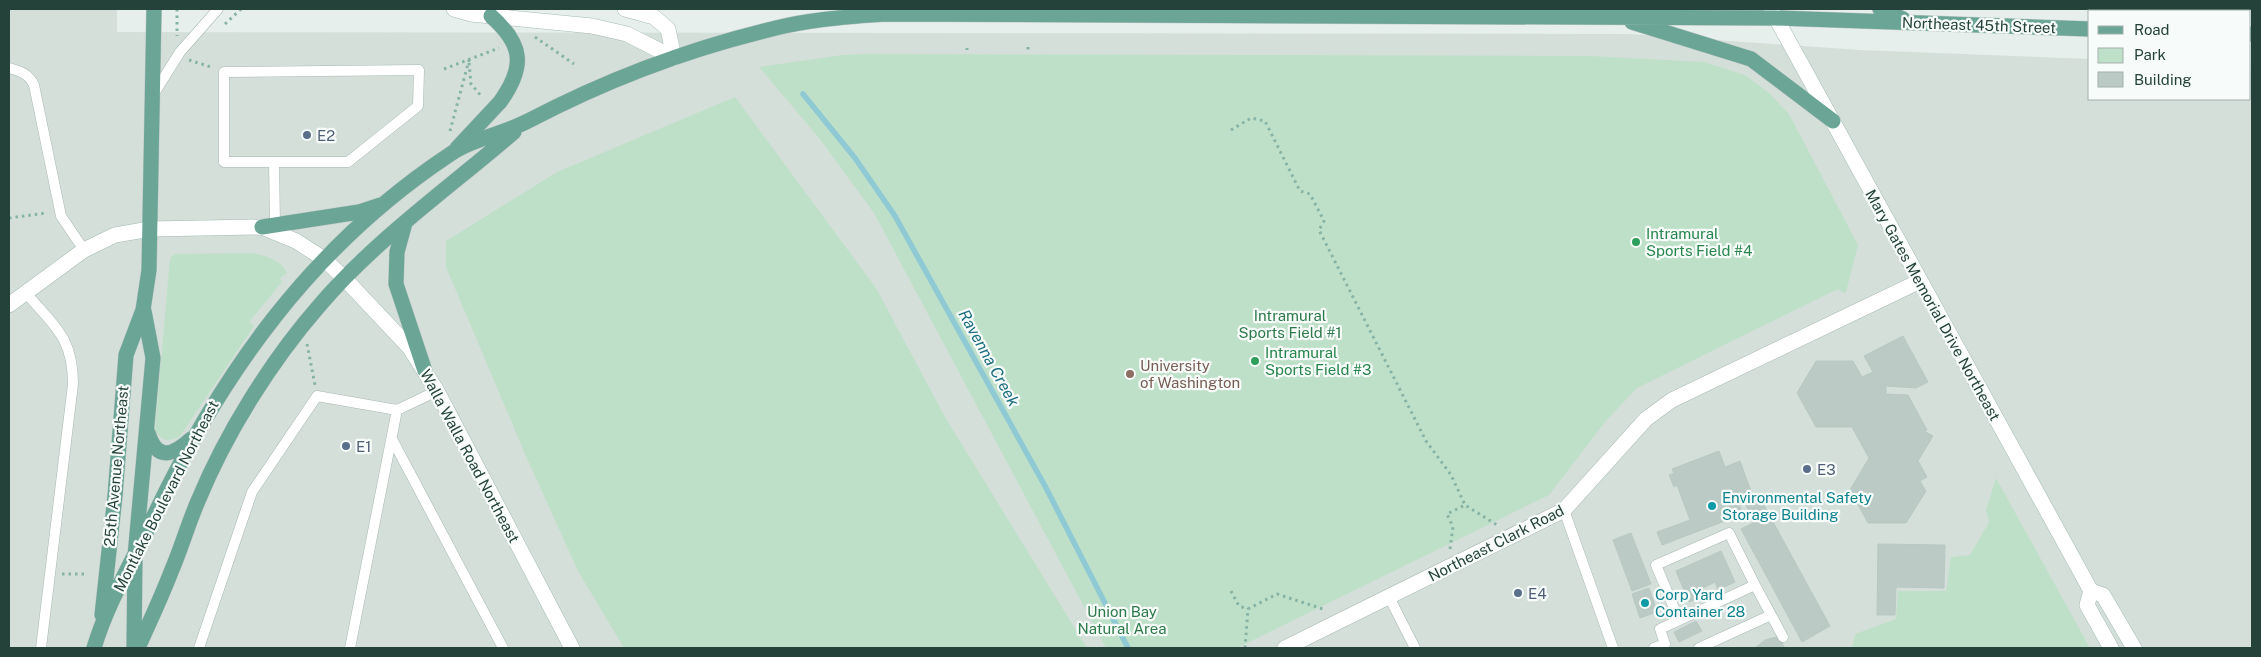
<svg xmlns="http://www.w3.org/2000/svg" width="2261" height="657" viewBox="0 0 2261 657" font-family="'Public Sans',sans-serif">
<rect width="100%" height="100%" fill="#e6efeb"/>
<path fill="#d4dfda" d="M9 9H117V32L1629 34 1860 50 2090 59V99H2250V65H2252V648H9Z"/>
<path fill="#bfe0c8" d="M867 54 1591 56 1704 62 1745 75 1768 92 1789 114 1858 245 1846 292 1844 293 1838 289 1637 388 1605 422 1549 495 1237 648H1106L874 213 819 138 759 67 842 55Z
M735 97 876 288 945 417 1087 648H624L578 571 525 454 446 267V241L557 172Z
M253 253C268 257 280 259 287 273L280 278 282 282 249 322 254 326 180 436C169 442 162 442 155 430L170 258 175 254Z
M1996 478 2090 648H1852L1855 634 1896 619 1898 591H1946L1951 557 1970 555 1989 522 1986 510Z"/>
<g fill="none" stroke-linecap="round" stroke-linejoin="round">
<path stroke="#8ec9d4" stroke-width="5.5" d="M803 94 855 158 895 216 1045 486 1128 648"/>
</g>
<path fill="#bbcac4" stroke="#b8c9c2" d="M1903 336 1928 382 1916 388 1886 386V394L1908 395 1927 430 1924 431 1933 436 1918 461 1927 477 1920 481 1926 491 1906 523H1868L1850 490 1869 458 1852 427H1816L1797 393 1816 361H1853L1862 377 1873 372 1864 356Z
M1719 451 1725 467 1740 461 1751 491 1736 497 1743 514 1662 545 1657 532 1690 520 1677 485 1674 487 1669 475 1674 473 1672 469Z
M1760 498 1830 626 1802 642 1741 529 1755 522 1746 506Z
M1631 533 1651 584 1632 591 1613 540Z
M1878 544 1945 545 1944 588 1896 587 1895 615H1877Z
M1721 551 1735 582 1718 590 1715 582 1703 588 1706 595 1689 602 1676 571Z
M1649 588 1657 612 1640 618 1632 594Z
M1696 621 1702 631 1679 642 1674 632Z
M1780 636 1784 648H1755L1765 640Z"/>
<g fill="none" stroke-linecap="round" stroke-linejoin="round">
<g stroke="#a8b8b2" stroke-width="11">
<path id="lane" d="M9 68C20 71 29 74 34 85L61 216 84 250
M419 70 418 106 348 162H224V72Z
M153 95 180 52 218 9
M274 162 275 225
M26 293C54 326 73 337 73 384L41 648
M392 439 503 648
M1564 510 1613 648
M1755 585 1783 637
M1389 597 1415 648
M199 648 252 492 317 396 397 410
M350 648 397 410 437 391
M1654 648 1665 644 1660 629 1755 585 1729 533 1656 565 1679 620
M1699 648 1771 615"/>
</g>
<g stroke="#a8b8b2" stroke-width="16">
<path id="street" d="M1285 648 1564 510 1646 419 1672 400 1920 281"/>
</g>
<g stroke="#a4bbb3" stroke-width="16">
<path id="secondary" d="M454 9 471 14 491 16
M625 9 654 17 668 29 674 58
M1771 9 2091 591 2087 605 2111 648
M592 26 627 34 674 58
M9 305 84 250 115 235 150 229 262 227 296 241 324 259 345 279 409 347 437 391 572 648
M2091 591 2103 595 2134 648"/>
</g>
<g stroke="#c2cac8" stroke-width="16">
<path id="primary" d="M1880 9 1903 19
M1632 22 1751 59 1833 121
M2250 34H2252
M457 148 500 102
M405 223 397 252 396 284 425 371
M262 227 359 212 380 205
M148 433C157 461 172 456 191 439
M102 615 115 496 126 355 143 310 149 270 154 9
M94 648C107 604 132 562 152 520 221 373 312 246 449 155 472 139 503 134 528 121 606 80 691 48 776 28 811 19 848 17 884 14L1776 18 2090 29
M134 648 135 556 153 358 144 311
M138 648C149 623 161 598 171 572 181 549 188 524 198 501 226 433 271 361 319 306 375 240 449 188 514 132"/>
</g>
<path stroke="#86b3a5" stroke-width="3" stroke-dasharray="2.5 4" stroke-linecap="butt" d="M177 9V36
M225 24 241 9
M535 37 574 64
M1028 47V50
M967 48V50
M189 60 211 67
M469 63 471 84 482 97
M444 69 499 48
M1231 130 1251 118 1265 121 1300 191 1310 194 1324 221 1319 230 1426 441 1451 475 1465 505
M450 131 469 60
M9 218 46 213
M307 344 315 385
M1450 549 1453 527 1447 514 1465 505 1497 525
M62 574H86
M1231 591 1239 606 1248 609
M1245 648 1248 609 1277 594 1326 610"/>
<use href="#lane" stroke="#fff" stroke-width="10"/>
<use href="#street" stroke="#fff" stroke-width="15"/>
<use href="#secondary" stroke="#fff" stroke-width="15"/>
<use href="#primary" stroke="#6aa596" stroke-width="15"/>
<g stroke="#a4bbb3" stroke-width="16" stroke-linecap="butt">
<path id="secondary-bridge" d="M491 16 592 26"/>
</g>
<g stroke="#c2cac8" stroke-width="16" stroke-linecap="butt">
<path id="primary-bridge" d="M491 16C524 45 525 67 500 102"/>
</g>
<use href="#secondary-bridge" stroke="#fff" stroke-width="15"/>
<use href="#primary-bridge" stroke="#6aa596" stroke-width="15"/>
</g>
<g fill="#5c6f8a" stroke="#f7fbf9" stroke-width="2">
<circle cx="307" cy="135" r="5"/>
<circle cx="346" cy="446" r="5"/>
<circle cx="1807" cy="469" r="5"/>
<circle cx="1518" cy="593" r="5"/>
</g>
<g fill="#2e9e5b" stroke="#f7fbf9" stroke-width="2">
<circle cx="1636" cy="242" r="5"/>
<circle cx="1255" cy="361" r="5"/>
</g>
<circle fill="#8d6e63" stroke="#f7fbf9" stroke-width="2" cx="1130" cy="374" r="5"/>
<g fill="#0f9aa8" stroke="#f7fbf9" stroke-width="2">
<circle cx="1712" cy="506" r="5"/>
<circle cx="1645" cy="603" r="5"/>
</g>
<g text-anchor="middle" dominant-baseline="central" stroke-width="4.5" stroke-linejoin="round" paint-order="stroke">
<g font-size="15" fill="#24423a" stroke="#f7fbf9">
<text transform="translate(1979 25) rotate(2)">Northeast 45th Street</text>
<text transform="translate(1933 305) rotate(61)">Mary Gates Memorial Drive Northeast</text>
<text transform="translate(470 456) rotate(62)">Walla Walla Road Northeast</text>
<text transform="translate(116 466) rotate(-85)">25th Avenue Northeast</text>
<text transform="translate(166 496) rotate(-63)">Montlake Boulevard Northeast</text>
<text transform="translate(1496 543) rotate(-27)">Northeast Clark Road</text>
</g>
<g font-size="15" fill="#4e5e75" stroke="#f7fbf9" text-anchor="start">
<text x="317" y="135">E2</text>
<text x="356" y="446">E1</text>
<text x="1817" y="469">E3</text>
<text x="1528" y="593">E4</text>
</g>
<g font-size="15" fill="#27864d" stroke="#f7fbf9" text-anchor="start">
<text x="1646" y="233">Intramural<tspan x="1646" dy="17">Sports Field #4</tspan></text>
<text x="1265" y="352">Intramural<tspan x="1265" dy="17">Sports Field #3</tspan></text>
</g>
<g font-size="15" fill="#2d7a4b" stroke="#f7fbf9">
<text x="1290" y="315">Intramural<tspan x="1290" dy="17">Sports Field #1</tspan></text>
<text x="1122" y="611">Union Bay<tspan x="1122" dy="17">Natural Area</tspan></text>
</g>
<g font-size="15" fill="#785e54" stroke="#f7fbf9" text-anchor="start">
<text x="1140" y="365">University<tspan x="1140" dy="17">of Washington</tspan></text>
</g>
<g font-size="15" fill="#0d838f" stroke="#f7fbf9" text-anchor="start">
<text x="1722" y="497">Environmental Safety<tspan x="1722" dy="17">Storage Building</tspan></text>
<text x="1655" y="594">Corp Yard<tspan x="1655" dy="17">Container 28</tspan></text>
</g>
<g font-size="16" font-style="italic" fill="#1c6f80" stroke="#f7fbf9">
<text transform="translate(989 358) rotate(61)">Ravenna Creek</text>
</g>
</g>
<rect width="2261" height="657" fill="none" stroke="#24423a" stroke-width="20"/>
<rect x="2088" y="10" width="162" height="90" fill="#f7fbf9" stroke="#a3b1ad"/>
<rect x="2098" y="26" width="25" height="8" fill="#6aa596" stroke="#a3b1ad"/>
<text x="2134" y="35" font-size="15" fill="#24423a">Road</text>
<rect x="2098" y="48" width="25" height="15" fill="#bfe0c8" stroke="#a3b1ad"/>
<text x="2134" y="60" font-size="15" fill="#24423a">Park</text>
<rect x="2098" y="72" width="25" height="15" fill="#bbcac4" stroke="#a3b1ad"/>
<text x="2134" y="85" font-size="15" fill="#24423a">Building</text>
</svg>
